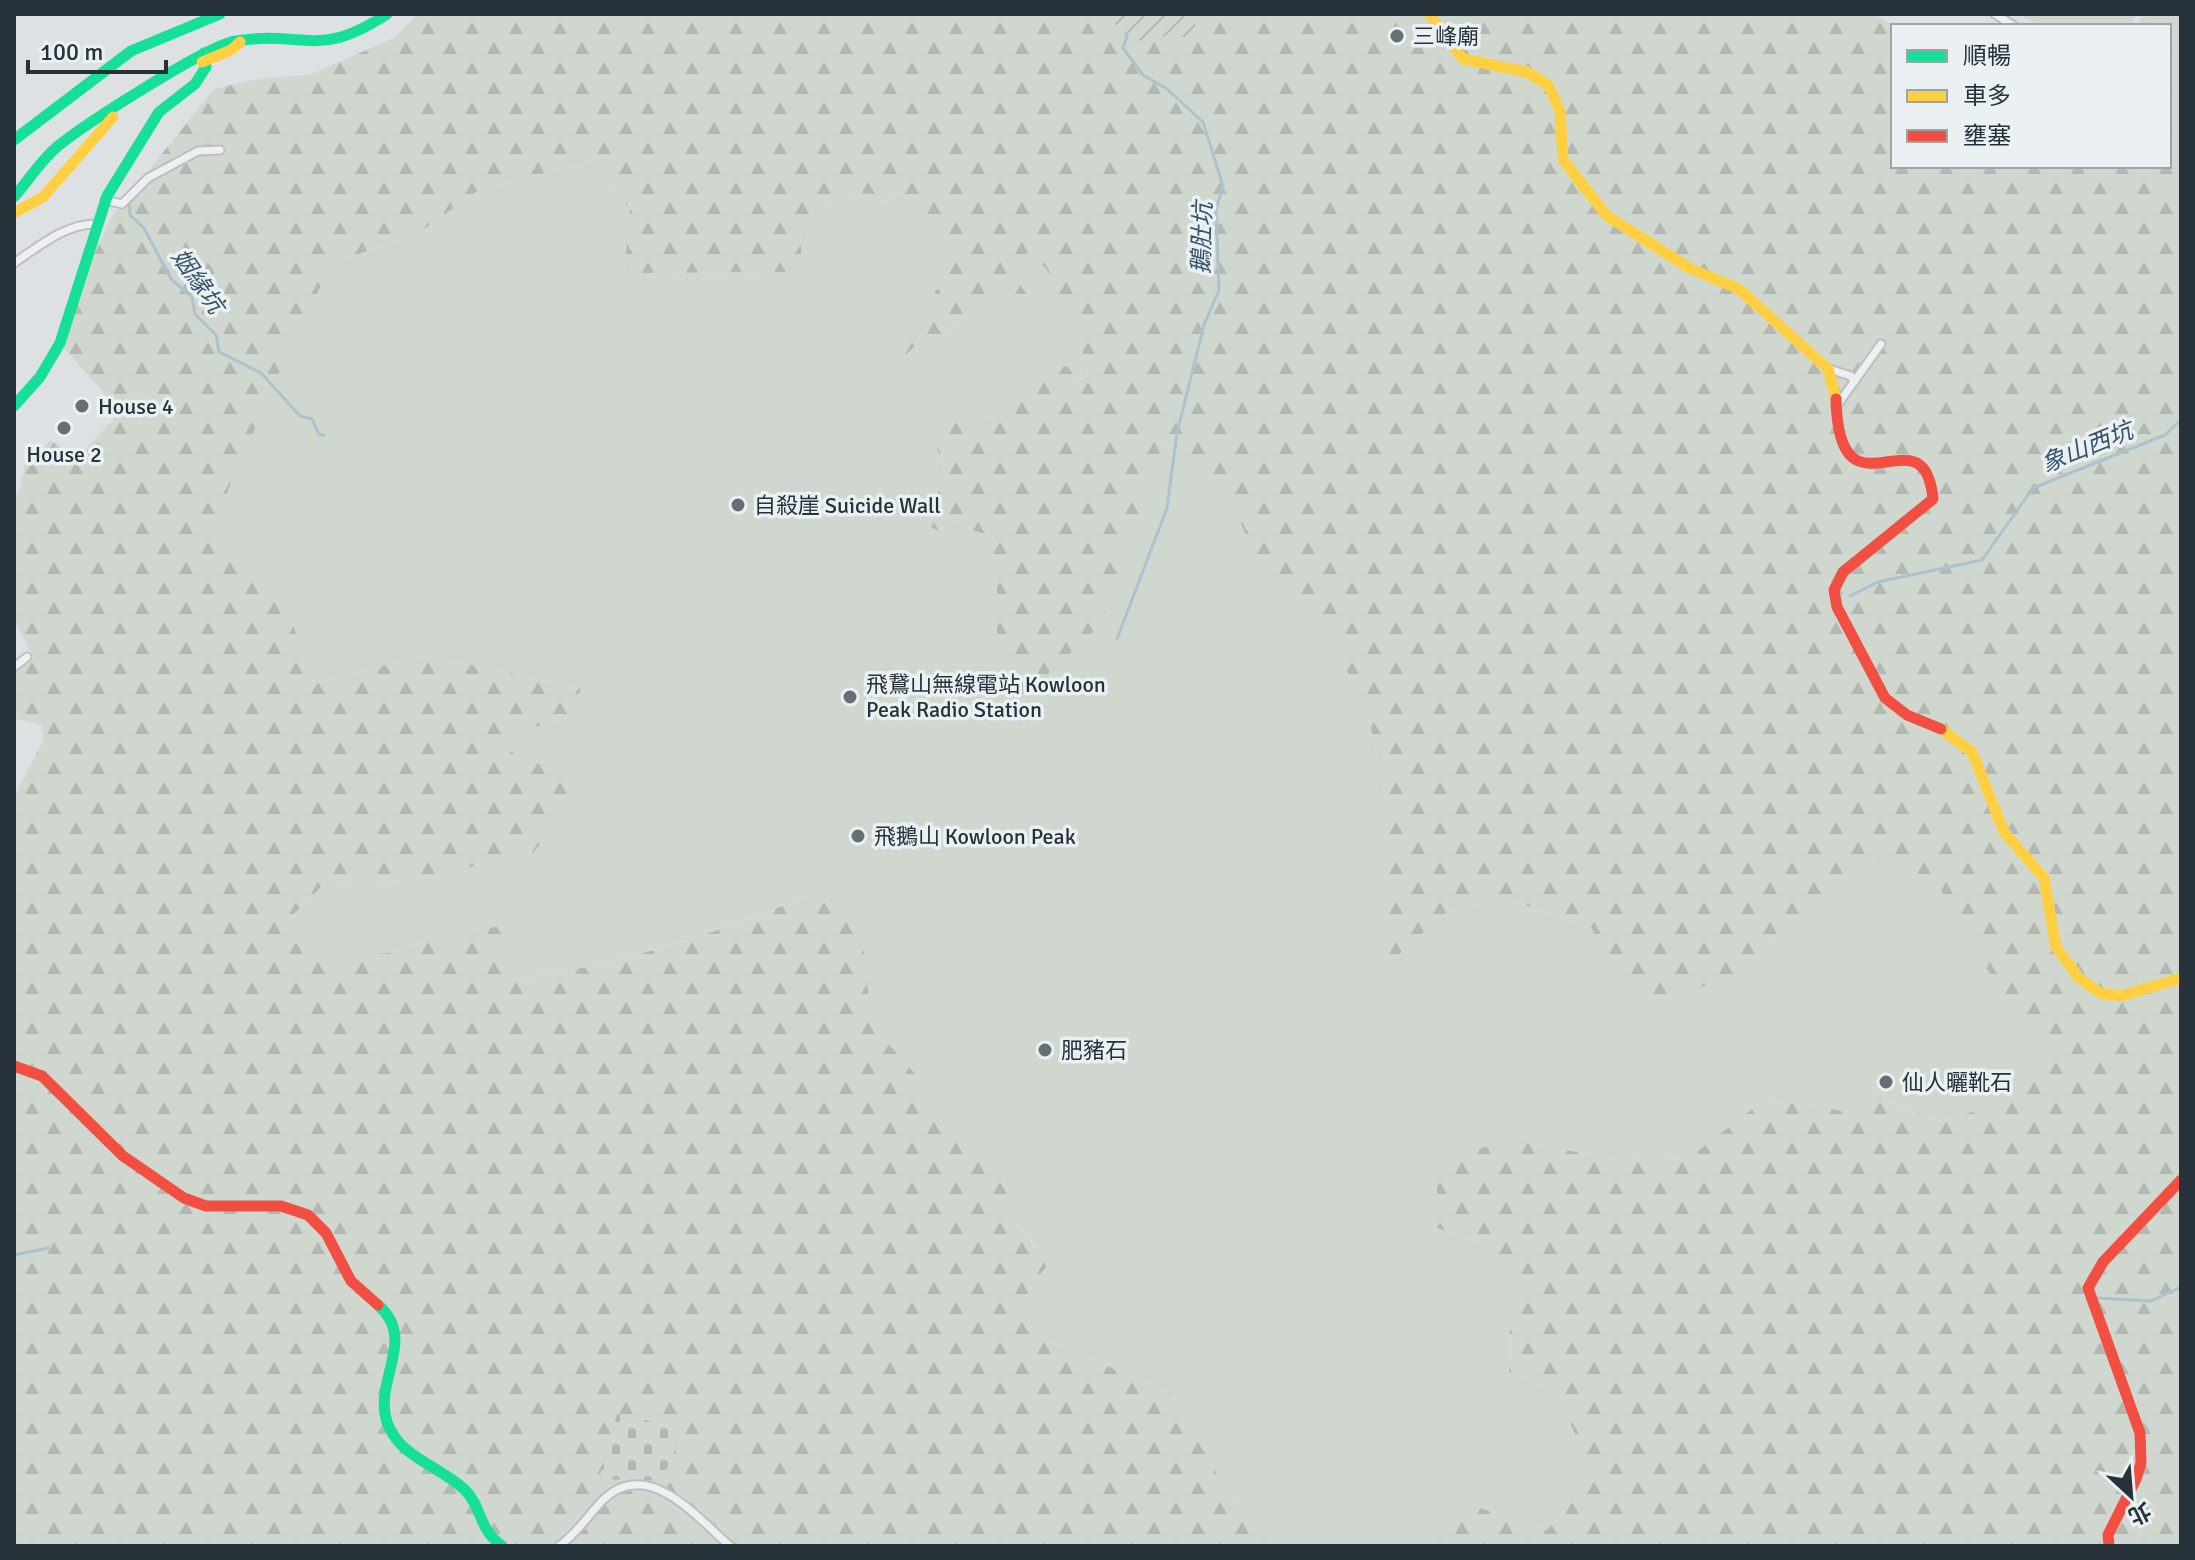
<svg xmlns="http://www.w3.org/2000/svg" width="2195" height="1560" viewBox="0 0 2195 1560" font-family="Signika,'Noto Sans TC',sans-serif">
<defs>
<pattern id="forest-firs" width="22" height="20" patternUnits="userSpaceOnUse" patternTransform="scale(2)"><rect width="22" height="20" fill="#d0d7cf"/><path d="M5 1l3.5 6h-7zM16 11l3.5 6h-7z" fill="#b3b9b2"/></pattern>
<pattern id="cemetery-stones" width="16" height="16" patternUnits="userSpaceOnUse" patternTransform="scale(2)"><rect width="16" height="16" fill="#d0d7cf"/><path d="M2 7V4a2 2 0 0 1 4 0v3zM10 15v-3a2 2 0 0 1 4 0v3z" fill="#b3b9b2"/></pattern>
<pattern id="garden-furrows" width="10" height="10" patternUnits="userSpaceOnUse" patternTransform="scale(2)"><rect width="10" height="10" fill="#d0d7cf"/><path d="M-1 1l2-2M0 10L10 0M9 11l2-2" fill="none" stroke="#b3b9b2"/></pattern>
</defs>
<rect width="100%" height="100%" fill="#dee1e3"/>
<path fill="#d0d7cf" d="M2020 14H2138L2129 26H2040Z
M591 161 630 209 624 273 802 272 800 233 811 226 815 198 827 201 826 211C846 197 858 189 882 197L883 204 902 193 913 196 960 254 896 352 898 361 927 335 947 336 987 290 1028 297 1000 256 1033 253 1054 279 1064 320 1081 343 1088 377 1019 390 1004 416 949 423 932 435 944 470 929 527 940 531 955 520 974 531 991 534 997 580 1100 626 1164 440 1235 511 1263 572 1328 630 1369 719 1387 806 1384 968 1445 913 1504 898 1592 929 1607 970 1739 971 1819 896 1895 856 1942 892 1995 983 2055 1052 2021 1099 1939 1121 1882 1099 1846 1113 1807 1104 1761 1102 1690 1158 1619 1160 1503 1138 1437 1228 1478 1242 1520 1291 1510 1318 1509 1372 1557 1392 1594 1479 1547 1530 1471 1505 1418 1546H1287L1223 1488 1185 1399 1035 1335 1022 1307 1033 1283 1035 1246 1015 1218 996 1158 949 1137 919 1078 872 1026 862 936 817 891C718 935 615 965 508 981L505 925 446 935 388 953 304 958 288 920 325 883 408 881 486 742 566 718 581 689 485 667 416 657 315 684 289 614 256 585 213 525 294 339 333 262 413 237 479 190Z"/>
<path fill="url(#forest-firs)" d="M418 14H1874L1894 26 1893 166H2169V26H2136L2143 14H2181V1546H1418L1471 1505 1547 1530 1594 1479 1557 1392 1509 1372 1510 1318 1520 1291 1478 1242 1437 1228V1169L1503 1138 1619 1160 1689 1158 1761 1102 1807 1104 1846 1112 1881 1099 1939 1121 2020 1099 2055 1052 1995 983 1942 892 1895 856 1819 896 1739 971 1649 1010 1607 970 1592 929 1504 898 1445 913 1383 969 1387 806 1369 719 1328 630 1263 572 1235 511 1164 440 1100 626 1021 699 997 640V580L991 535 974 531 955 520 940 531 929 527 944 470 932 434 949 423 1004 416 1019 390 1051 363 1068 367 1077 380 1088 377 1081 343 1064 320 1054 279 1033 253 1000 257 1029 297 987 291 946 336 927 335 898 362 896 352 960 254 913 196 902 193 882 204 881 197C857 188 845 198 826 212L827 201 815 198 811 226 800 233 803 272 624 273 630 209 591 161 479 190 413 237 333 262 294 339 213 525 256 585 289 614 315 684 416 657 485 667 581 689 566 718 487 742 589 785 533 853 408 881 325 883 288 920 304 957 388 953 446 935 505 925 509 981C615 965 719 935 817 891L862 936 872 1026 919 1078 949 1137 996 1158 1015 1218 1047 1266 1033 1283 1022 1307 1035 1335 1185 1399 1223 1488 1287 1546H14V797L43 741 42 725 14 718V670L34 658 14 620V499L20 490 25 463 32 465 50 440 78 457 120 412 60 343 85 274 112 216 214 89 263 78 309 75 394 38Z"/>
<path fill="url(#cemetery-stones)" d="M617 1414 685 1429 661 1481 599 1479Z"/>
<path fill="url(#garden-furrows)" d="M1110 14H1195V39L1173 35 1134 41 1119 31Z"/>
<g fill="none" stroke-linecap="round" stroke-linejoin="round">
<path stroke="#aec1cc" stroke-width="3" d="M129 199 130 215 144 228 171 279 192 297 195 314 216 335 219 352 261 373 300 416 312 419 319 435H324
M1850 596 1878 582 1982 560 2033 488 2165 435 2181 420
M1117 639 1167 508 1177 433 1204 325 1219 290 1216 209 1223 186 1203 122 1167 89 1143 75 1123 48 1127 36
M14 1255 48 1248
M2097 1298 2151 1301 2181 1287"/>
<g stroke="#bcbfc1" stroke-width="11">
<path id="street" d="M1995 14 2014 26
M105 200 122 204 148 178 198 151 220 150
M14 263C38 247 65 224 95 224
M1829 369 1851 376 1854 382
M1836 407 1881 344
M14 667 27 657
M559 1546C577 1534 588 1515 603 1500 648 1456 697 1518 730 1546"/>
</g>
<use href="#street" stroke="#eeeff0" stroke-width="7"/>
<path stroke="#16e098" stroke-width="11" d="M14 140 131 51 220 14
M14 197C28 181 41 160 58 146 84 125 207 45 236 41 304 30 318 60 387 14
M14 406 40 377 60 343 107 196 159 112 195 84 206 67 204 53
M378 1305C418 1339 373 1381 387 1422 400 1459 440 1465 465 1490 483 1508 477 1527 502 1546"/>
<path stroke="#ffcf43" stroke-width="11" d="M1429 14 1463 59 1527 72 1548 85 1560 111 1563 160 1607 216 1691 269 1739 289 1828 369 1836 399
M202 62 231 50 240 42
M14 213 43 197 113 117
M1941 729 1972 752 2004 832 2044 878 2056 947 2079 978 2100 993 2120 996 2181 978"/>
<path stroke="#f24e42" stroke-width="11" d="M1836 399C1839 529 1924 405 1933 499L1843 572 1834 590 1837 607 1885 698 1907 715 1941 729
M14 1066 42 1076 123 1156 184 1198 206 1206H281L308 1215 326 1233 351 1281 378 1305
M2109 1546 2108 1535 2136 1479 2141 1463 2140 1433 2088 1288 2103 1262 2181 1180"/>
</g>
<g fill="#676f75" stroke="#ebf0f3" stroke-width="3">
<circle cx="1397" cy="36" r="8"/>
<circle cx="82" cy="406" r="8"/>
<circle cx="64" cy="428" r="8"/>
<circle cx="738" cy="505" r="8"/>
<circle cx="850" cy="697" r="8"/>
<circle cx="858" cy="836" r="8"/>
<circle cx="1045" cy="1050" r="8"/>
<circle cx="1886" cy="1082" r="8"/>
</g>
<g text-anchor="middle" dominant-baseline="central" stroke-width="7" stroke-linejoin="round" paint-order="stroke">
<g font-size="22" fill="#27313a" stroke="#ebf0f3" text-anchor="start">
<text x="1413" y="36">三峰廟</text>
<text x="98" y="406">House 4</text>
<text x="64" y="454" text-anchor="middle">House 2</text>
<text x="754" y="505">自殺崖 Suicide Wall</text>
<text x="866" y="684">飛鵞山無線電站 Kowloon<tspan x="866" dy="25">Peak Radio Station</tspan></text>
<text x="874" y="836">飛鵝山 Kowloon Peak</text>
<text x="1061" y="1050">肥豬石</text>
<text x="1902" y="1082">仙人曬靴石</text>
</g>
<g font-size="24" font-style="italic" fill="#35546a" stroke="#ebf0f3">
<text transform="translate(1202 238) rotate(-88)">鵝肚坑</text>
<text transform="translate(198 281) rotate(55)">姻緣坑</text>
<text transform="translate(2087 447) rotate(-22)">象山西坑</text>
</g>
</g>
<rect width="2195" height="1560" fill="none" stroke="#27313a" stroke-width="32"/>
<rect x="1891" y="24" width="280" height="144" fill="#ebf0f3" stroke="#9da4a9" stroke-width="2"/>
<rect x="1907" y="50" width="40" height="12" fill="#16e098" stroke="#9da4a9" stroke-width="2"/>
<text x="1963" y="64" font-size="24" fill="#27313a">順暢</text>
<rect x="1907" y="90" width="40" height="12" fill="#ffcf43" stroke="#9da4a9" stroke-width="2"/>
<text x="1963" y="104" font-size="24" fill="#27313a">車多</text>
<rect x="1907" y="130" width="40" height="12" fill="#f24e42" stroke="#9da4a9" stroke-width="2"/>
<text x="1963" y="144" font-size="24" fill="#27313a">壅塞</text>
<g transform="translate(2131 1496) rotate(154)" stroke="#ebf0f3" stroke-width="6" paint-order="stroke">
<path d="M0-6L14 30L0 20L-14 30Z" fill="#27313a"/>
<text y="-12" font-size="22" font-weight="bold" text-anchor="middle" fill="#27313a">北</text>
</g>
<path d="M28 60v12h138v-12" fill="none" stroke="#27313a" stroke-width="4"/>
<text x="40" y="60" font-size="24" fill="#27313a" stroke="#ebf0f3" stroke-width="6" paint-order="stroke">100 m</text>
</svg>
